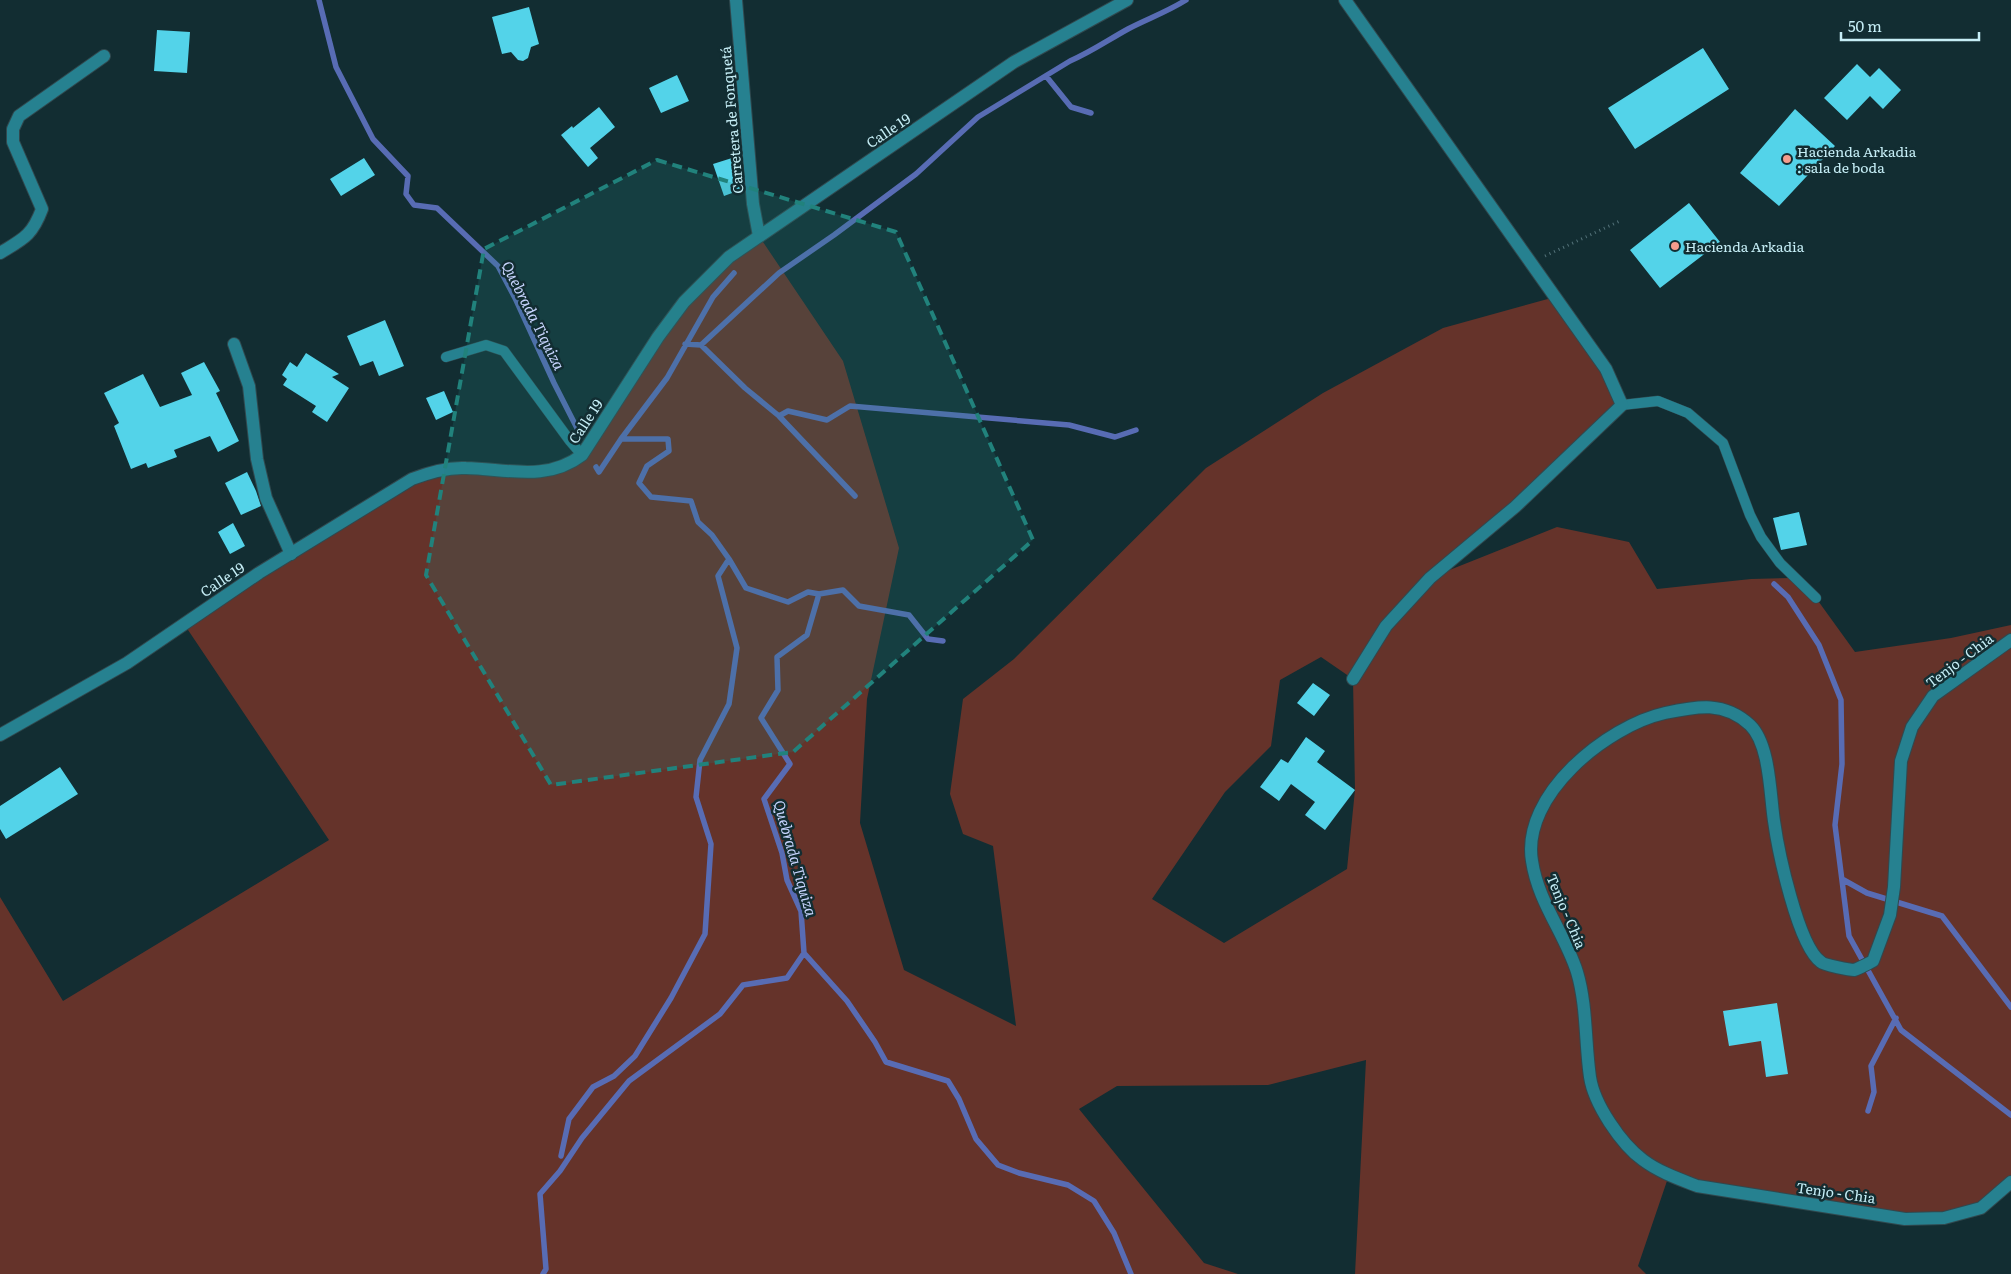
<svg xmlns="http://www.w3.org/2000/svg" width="2011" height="1274" viewBox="0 0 2011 1274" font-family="Literata,serif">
<rect width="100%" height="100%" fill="#122d32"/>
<path fill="#65332a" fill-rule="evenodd" d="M759 236 843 361 899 548 867 699 860 823 904 970 1016 1026 993 846 963 834 950 794 963 699 1014 659 1206 468 1323 393 1443 328 1555 297 1622 405 1432 577 1557 527 1629 542 1657 589 1751 579 1793 578 1816 598 1855 652 1951 638 2011 625V1182L1981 1208 1905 1219 1669 1175 1638 1266 1646 1274H1355L1366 1060 1268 1085 1117 1086 1079 1109 1204 1263 1238 1274H0V897L63 1001 329 840 184 624 435 470 527 471 571 464 684 302ZM1321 657 1353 679 1355 790 1347 869 1224 943 1152 899 1225 792 1271 746 1280 680Z"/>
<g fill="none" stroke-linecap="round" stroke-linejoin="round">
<path stroke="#586cb4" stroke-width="5.5" d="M319 0 336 67 373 139 408 176 406 194 414 205 437 208 498 266 516 300 554 383 581 436
M1046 76 1071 107 1091 113
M685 344 701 345 745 388 779 416 788 411 827 420 850 406 1069 425 1115 437 1136 430
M701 345 779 273 834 235 916 174 978 117 1070 61C1091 52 1108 40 1128 29 1147 19 1167 12 1186 0
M779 416 855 496
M621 439 667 378 713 297 734 273
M596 467 599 472 621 439H668L669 451 647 466 639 483 651 497 691 501 698 522 712 535 729 559 746 588 788 602 808 592 819 594 807 635 777 657 778 690 761 718 790 764 764 799 782 853 787 880 801 911 804 953 847 1001 875 1042 886 1062 948 1081 959 1099 976 1139 998 1165 1019 1173 1068 1185 1094 1201 1114 1233 1131 1274
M1774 584 1788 597 1819 645 1841 700 1842 764 1835 825 1849 936 1901 1030 2011 1115
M819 594 843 590 859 606 909 615 928 639 943 641
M1842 879 1867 893 1942 916 2011 1007
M1868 1111 1874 1092 1871 1066 1896 1018
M561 1156 569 1119 593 1087 614 1076 635 1056 671 998 705 934 711 844 696 797 700 760 729 704 737 648 718 576 729 559
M543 1274 546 1269 540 1194 560 1171 582 1138 629 1081 720 1014 743 985 787 978 804 953"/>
</g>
<path fill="#53d3e9" d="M529 7 539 44 531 47 528 58 523 61 518 60 511 52 502 54 492 17Z
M157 30 190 32 187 73 154 71Z
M1703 48 1729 89 1635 149 1608 108Z
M1857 64 1870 77 1879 68 1901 90 1883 109 1870 96 1847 120 1824 98Z
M677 75 689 101 661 113 649 88Z
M599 107 615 127 590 148 598 158 588 167 561 135 572 126 573 128Z
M1795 109 1835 146 1779 206 1740 173Z
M364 158 375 175 341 196 330 179Z
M732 158 743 189 724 196 713 164Z
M1689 203 1720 242 1660 288 1630 250Z
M385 320 404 366 379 376 373 361 360 366 347 336Z
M306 353 339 374 332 377 349 388 327 422 312 412 316 406 283 385 287 379 282 375 290 362 297 367Z
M204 362 220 391 216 393 239 441 218 452 210 436 174 450 177 457 148 468 146 463 131 469 114 426 119 423 104 393 143 374 160 407 192 395 181 373Z
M444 391 453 412 436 420 426 398Z
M247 472 256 491 261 506 241 515 225 483Z
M1799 512 1807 545 1781 550 1773 518Z
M233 523 245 546 230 554 218 532Z
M1313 683 1330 695 1314 716 1297 703Z
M1306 737 1325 751 1317 762 1355 790 1325 830 1305 815 1315 802 1291 784 1279 801 1260 787 1281 759 1288 763Z
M60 767 78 794 6 839 0 829V806Z
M1777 1003 1788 1074 1766 1077 1761 1041 1729 1046 1723 1011Z"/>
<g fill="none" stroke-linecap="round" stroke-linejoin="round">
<g stroke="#30494f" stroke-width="11">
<path id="lane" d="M446 357 486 345 504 351 570 441 582 455
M1622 405 1658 401 1688 413 1723 443 1750 515 1761 537 1780 563 1816 598"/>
</g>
<g stroke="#30494f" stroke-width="14">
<path id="street" d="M736 0 753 204 759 236
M1345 0 1606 369 1622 405 1515 507 1430 578 1386 626 1353 679
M0 253C23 239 32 236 42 209L13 142V129L19 116 104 56
M234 344 249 386 257 459 266 498 291 554"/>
</g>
<g stroke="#30494f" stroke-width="14">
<path id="secondary" d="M2011 640 1933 696 1912 727 1901 761 1894 887 1890 915 1873 961C1867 964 1860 968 1854 970 1850 970 1824 965 1821 962 1798 946 1778 850 1774 821 1770 795 1770 744 1750 725 1724 701 1698 706 1665 713 1607 726 1521 795 1532 861 1538 902 1565 934 1577 972 1587 1005 1585 1043 1590 1077 1594 1104 1621 1144 1643 1160 1659 1172 1679 1179 1697 1186L1905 1219 1944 1218 1981 1208 2011 1182
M0 735 127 663 259 573 412 479C430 472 447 467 466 468 507 469 547 482 582 455L658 337 684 302 729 257 1014 62 1127 0"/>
</g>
<path stroke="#54737a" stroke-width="3" stroke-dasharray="1 4" stroke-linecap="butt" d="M1545 256 1622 220"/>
<use href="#lane" stroke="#268190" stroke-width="10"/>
<use href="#street" stroke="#268190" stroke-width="12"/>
<use href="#secondary" stroke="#268190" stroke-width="12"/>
</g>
<path fill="#21827c" fill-opacity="0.2" stroke="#21827c" stroke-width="4" stroke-dasharray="10 6" stroke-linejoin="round" d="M657 160 896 232 1033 540 793 752 551 785 426 575 484 249Z"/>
<g fill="#f49d8d" stroke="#122d32" stroke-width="2">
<circle cx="1787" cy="159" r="5"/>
<circle cx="1675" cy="246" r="5"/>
</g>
<g text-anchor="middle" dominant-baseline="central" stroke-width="5" stroke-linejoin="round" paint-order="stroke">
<g font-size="14" fill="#c6eef6" stroke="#122d32">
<text transform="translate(731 120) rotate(-95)">Carretera de Fonquetá</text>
<text transform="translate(888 130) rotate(-34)">Calle 19</text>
<text transform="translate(585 421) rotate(-57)">Calle 19</text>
<text transform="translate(222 579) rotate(-34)">Calle 19</text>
<text transform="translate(1959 660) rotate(-37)">Tenjo - Chia</text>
<text transform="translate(1567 911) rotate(67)">Tenjo - Chia</text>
<text transform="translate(1836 1192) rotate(8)">Tenjo - Chia</text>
</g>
<g font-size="14" fill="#c6eef6" stroke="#122d32" text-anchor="start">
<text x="1797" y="151">Hacienda Arkadia<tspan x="1797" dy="16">: sala de boda</tspan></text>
<text x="1685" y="246">Hacienda Arkadia</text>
</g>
<g font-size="15" font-style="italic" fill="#c8d5fe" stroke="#122d32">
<text transform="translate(534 315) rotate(63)">Quebrada Tiquiza</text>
<text transform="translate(796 858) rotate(74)">Quebrada Tiquiza</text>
</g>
</g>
<path d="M1841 32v8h138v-8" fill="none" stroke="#c6eef6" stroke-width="2.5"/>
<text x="1848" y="32" font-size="15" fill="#c6eef6" stroke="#122d32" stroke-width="4" paint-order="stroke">50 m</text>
</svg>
